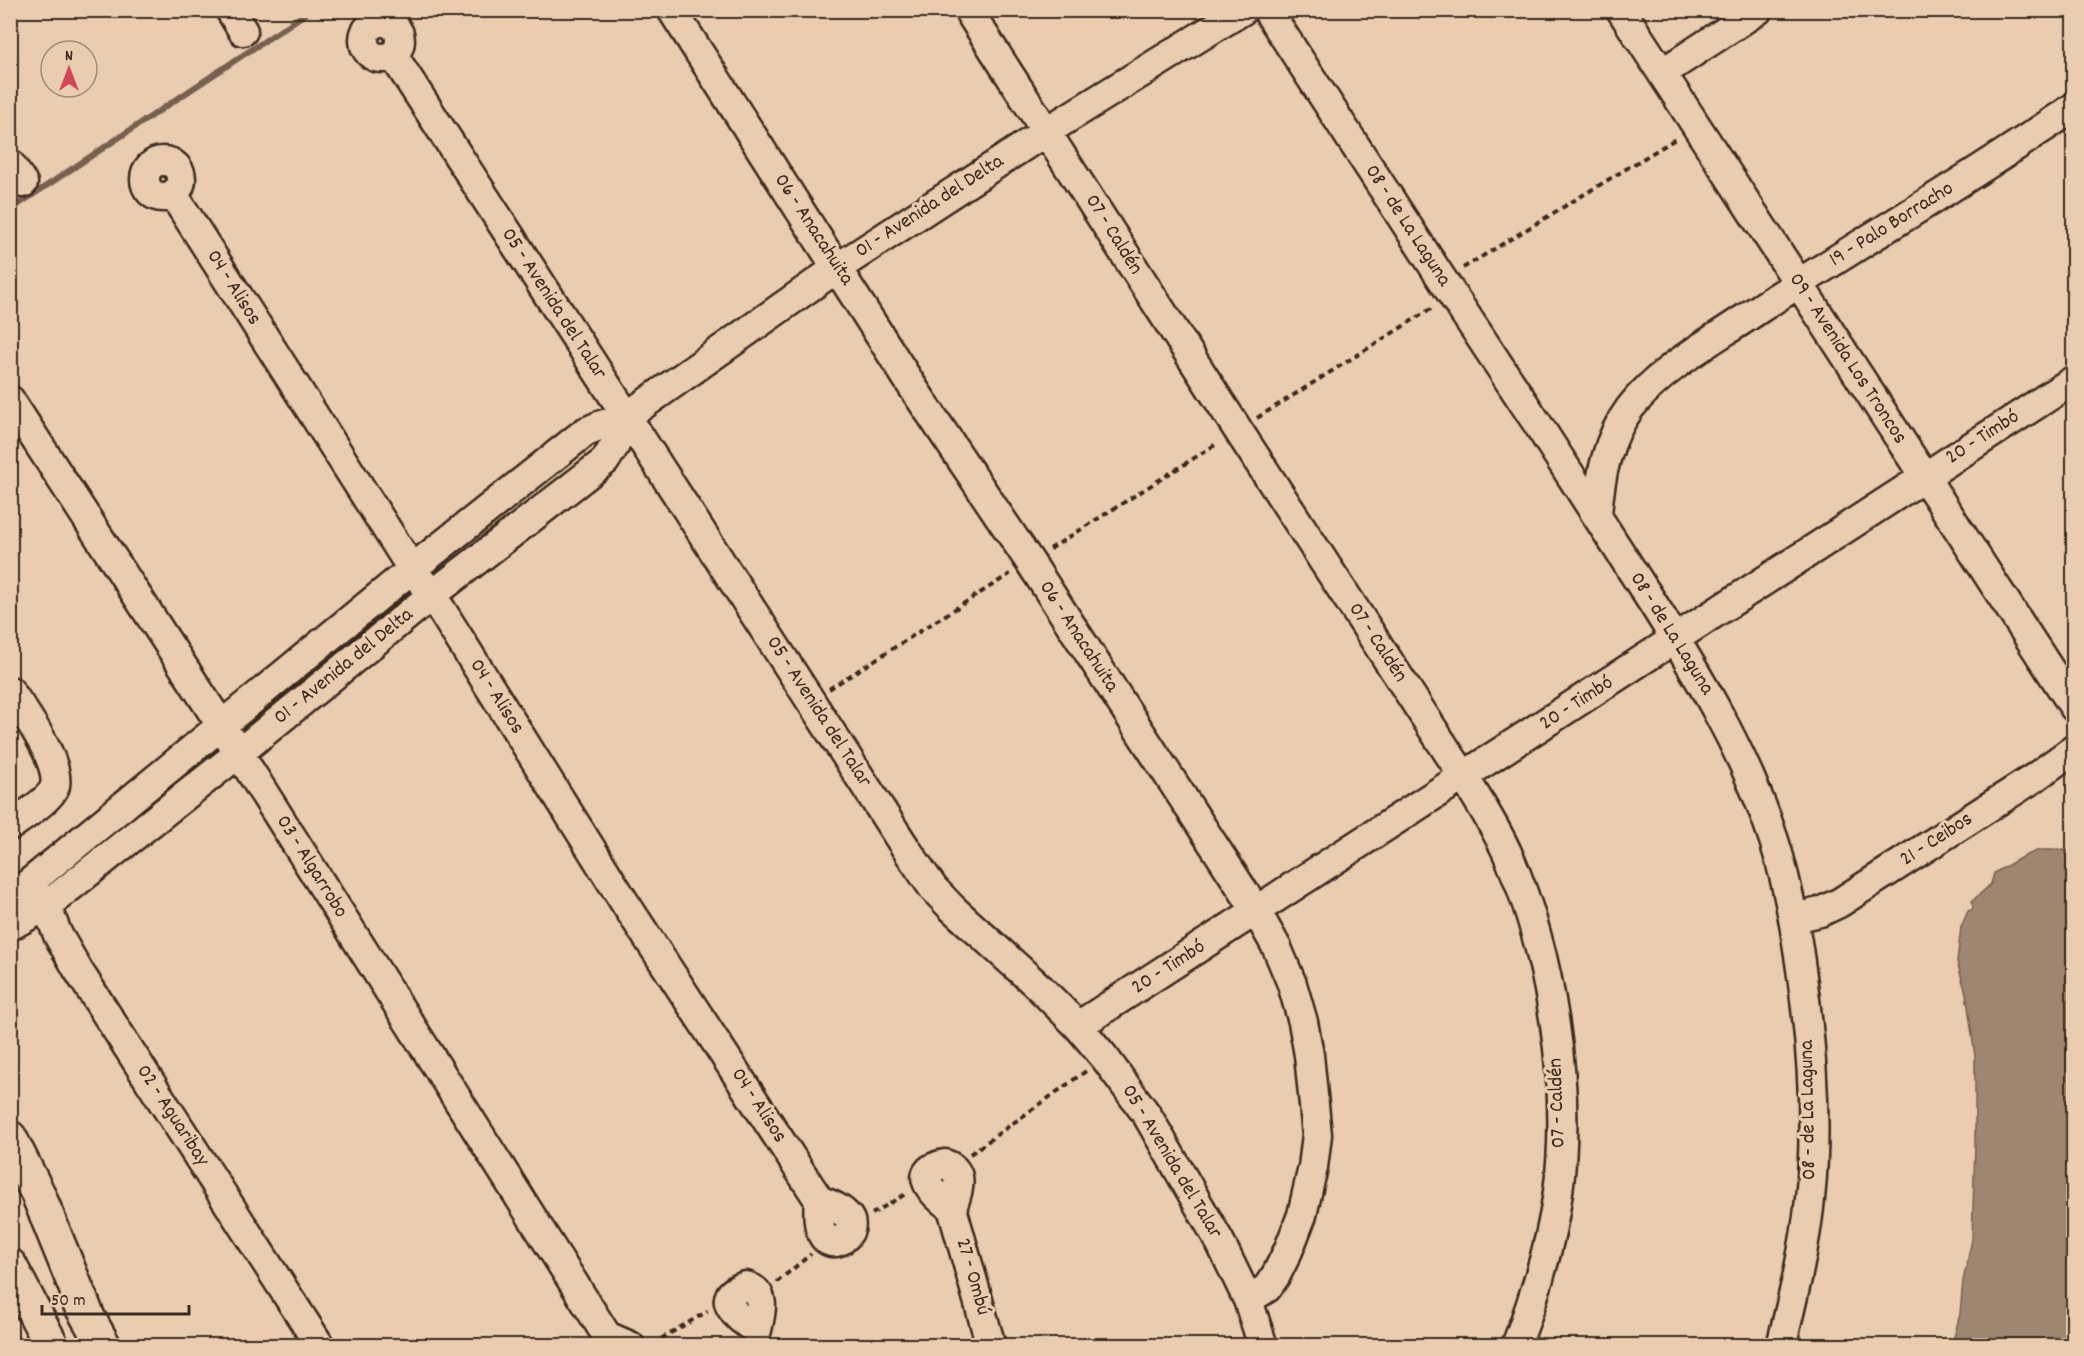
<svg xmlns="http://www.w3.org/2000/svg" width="2084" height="1356" viewBox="0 0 2084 1356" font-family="Dekko,sans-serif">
<rect width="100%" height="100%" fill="#eaccb0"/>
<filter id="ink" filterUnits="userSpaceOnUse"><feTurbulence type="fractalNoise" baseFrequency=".0167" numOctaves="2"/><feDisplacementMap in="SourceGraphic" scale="12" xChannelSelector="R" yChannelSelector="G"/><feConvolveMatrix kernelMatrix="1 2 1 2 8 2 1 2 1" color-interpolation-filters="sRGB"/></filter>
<g filter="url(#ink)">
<path fill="#9f8671" stroke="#776150" stroke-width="1.5" d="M2039 850H2065L2073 852V1345H1952L1960 1314 1963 1281 1972 1240 1975 1145V1056L1966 993 1957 962 1961 927 1968 911 1973 909 1972 901 1991 884 1994 873 2022 857Z"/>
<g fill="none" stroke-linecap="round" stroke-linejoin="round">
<path stroke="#776150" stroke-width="6" d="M10 210 311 10"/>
<g stroke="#3b2a1e" stroke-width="33">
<path id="minor" d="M230 10 243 31
M672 10 914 389 1030 562 1257 912 1277 948 1292 984 1303 1022 1309 1055 1317 1135 1313 1167 1302 1215 1288 1251 1276 1275 1267 1288 1248 1300
M968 10 1238 430 1464 777C1480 803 1497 829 1509 857 1551 954 1572 1087 1558 1192 1551 1245 1535 1296 1516 1346
M1267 10C1356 148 1446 286 1537 423 1576 483 1615 544 1654 605 1698 675 1740 745 1768 823 1786 872 1795 924 1802 976 1812 1049 1818 1125 1810 1199 1805 1248 1793 1298 1781 1346
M1621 10 2074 707
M364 40a18 18 0 1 1 36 0a18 18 0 1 1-36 0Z
M393 55 907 850 933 888 952 908 1039 987 1078 1026 1105 1058 1147 1115 1220 1242 1248 1300 1263 1346
M1662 73 1758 10
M145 179a18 18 0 1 1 36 0a18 18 0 1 1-36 0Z
M10 164 23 183
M173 194 412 569 432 595 625 903 819 1200
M10 400 221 725 607 1336
M1597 515C1600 477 1607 439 1630 408 1661 368 1715 339 1756 311 1861 242 1970 179 2074 107
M10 691C24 712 60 760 55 786 52 798 21 818 10 826
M35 892 46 906 58 935 78 970 320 1346
M10 895 28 884 412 569 585 432 601 425 626 417 837 268 1047 131 1243 10
M1794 918 1820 912 1839 903 2034 778 2074 749
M10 926 46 906 239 753 432 595 605 461 615 445 626 417
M1078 1026 2074 380
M945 1164C966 1171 958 1192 952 1208 936 1197 907 1171 945 1164Z
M819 1200C829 1204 841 1208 848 1217 863 1236 812 1270 819 1200Z
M952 1208 991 1346
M746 1286C767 1292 761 1313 757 1330 739 1320 710 1296 746 1286Z
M607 1336 630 1346"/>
</g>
<g stroke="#3b2a1e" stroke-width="38">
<path id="major" d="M10 1138 38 1194 87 1315
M10 1266 52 1346
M77 1298 104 1346"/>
</g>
<path stroke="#3b2a1e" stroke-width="4" stroke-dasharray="6 4.5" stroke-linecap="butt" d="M1463 268 1677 138
M1257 418 1434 307
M1050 549 1218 443
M829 689 1010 574
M970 1154 1086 1071
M872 1214 907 1193
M777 1282 811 1254
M652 1344 708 1311"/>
<use href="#minor" stroke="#eaccb0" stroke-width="28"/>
<use href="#major" stroke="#eaccb0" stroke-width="33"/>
</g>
</g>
<g text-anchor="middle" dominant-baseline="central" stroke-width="6" stroke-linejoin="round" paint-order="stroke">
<g font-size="21" fill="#3b2a1e" stroke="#eaccb0">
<text transform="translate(930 207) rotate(-33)">01 - Avenida del Delta</text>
<text transform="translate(1892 225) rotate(-32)">19 - Palo Borracho</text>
<text transform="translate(1407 226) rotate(57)">08 - de La Laguna</text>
<text transform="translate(813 230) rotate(57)">06 - Anacahuita</text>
<text transform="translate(1113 235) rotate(58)">07 - Caldén</text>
<text transform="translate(233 288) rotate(58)">04 - Alisos</text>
<text transform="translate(553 304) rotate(57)">05 - Avenida del Talar</text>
<text transform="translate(1847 359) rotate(57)">09 - Avenida Los Troncos</text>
<text transform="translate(1983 438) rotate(-33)">20 - Timbó</text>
<text transform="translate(1671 634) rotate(58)">08 - de La Laguna</text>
<text transform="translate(1078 637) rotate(57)">06 - Anacahuita</text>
<text transform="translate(1377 643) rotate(57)">07 - Caldén</text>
<text transform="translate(344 667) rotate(-39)">01 - Avenida del Delta</text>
<text transform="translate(496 697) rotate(58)">04 - Alisos</text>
<text transform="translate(1577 704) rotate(-33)">20 - Timbó</text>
<text transform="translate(818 712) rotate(57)">05 - Avenida del Talar</text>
<text transform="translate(1937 840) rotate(-33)">21 - Ceibos</text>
<text transform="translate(311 867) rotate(58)">03 - Algarrobo</text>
<text transform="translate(1169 968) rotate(-33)">20 - Timbó</text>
<text transform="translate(1558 1103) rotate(-92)">07 - Caldén</text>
<text transform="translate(758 1106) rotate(57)">04 - Alisos</text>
<text transform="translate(1809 1110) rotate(-91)">08 - de La Laguna</text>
<text transform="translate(172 1116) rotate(57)">02 - Aguaribay</text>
<text transform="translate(1171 1162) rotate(59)">05 - Avenida del Talar</text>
<text transform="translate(972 1277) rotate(74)">27 - Ombú</text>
</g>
</g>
<rect width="2084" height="1356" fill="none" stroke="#eaccb0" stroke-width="36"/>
<rect x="18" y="18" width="2048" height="1320" fill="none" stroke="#3b2a1e" stroke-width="2" filter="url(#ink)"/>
<g transform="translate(69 69)"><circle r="28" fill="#eaccb0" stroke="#a48b76" stroke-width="1.5"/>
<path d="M0-4.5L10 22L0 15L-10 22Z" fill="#d1495b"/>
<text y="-9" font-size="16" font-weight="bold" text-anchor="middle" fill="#3b2a1e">N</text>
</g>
<path d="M42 1305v9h147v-9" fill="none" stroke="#3b2a1e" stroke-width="3"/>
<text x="51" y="1305" font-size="18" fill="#3b2a1e" stroke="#eaccb0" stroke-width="4.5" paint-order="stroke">50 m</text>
</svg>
